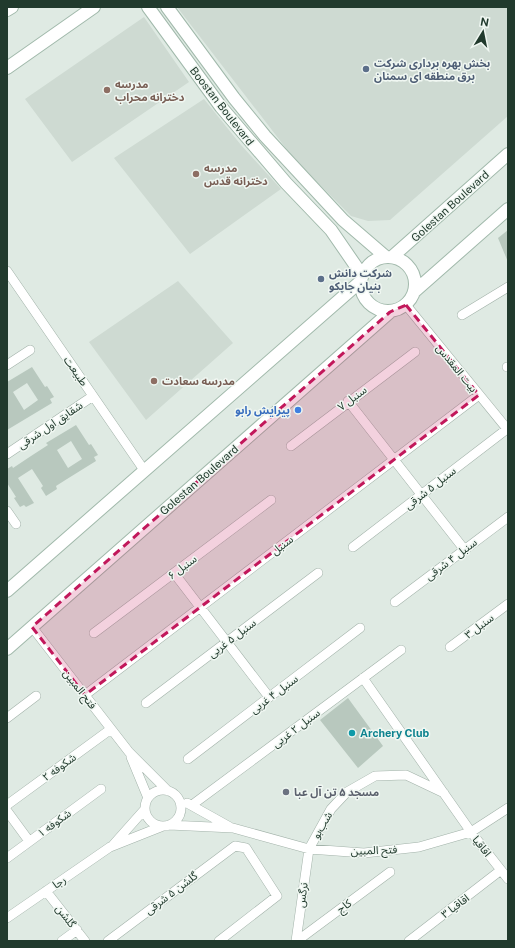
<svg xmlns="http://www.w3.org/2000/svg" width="515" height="948" viewBox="0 0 515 948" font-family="'Public Sans','Noto Sans Arabic',sans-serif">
<rect width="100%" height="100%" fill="#dfeae3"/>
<path fill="#cedad2" d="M177 7H508V116L390 220 368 221 351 216 295 160Z
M144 17 189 82 72 162 25 99Z
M204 99 241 145 281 189 190 254 114 158Z
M178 281 233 343 146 420 89 342Z"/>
<path fill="#b8c8be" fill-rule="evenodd" d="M508 230V262L498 238Z
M32 367 45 387 47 386 54 397 50 399 52 403 7 430V382ZM27 383 38 400 24 410 13 392Z
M76 425 89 445 91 444 98 455 94 457 96 461 67 479 56 486 57 489 46 496 41 488 43 486 32 469 18 478 34 503 26 507 24 505 20 507 14 498 16 497 7 483V469L12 466 13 468 31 456 48 445 46 443ZM71 441 82 459 68 468 57 450Z
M348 698 383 746 358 768 320 720Z"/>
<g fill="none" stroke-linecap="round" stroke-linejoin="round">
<g stroke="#a2b2a9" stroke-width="10">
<path id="street" d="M7 271 144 470
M406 305 508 430
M462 315 508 287
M7 365 30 350
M507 367H508
M348 401 464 549
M291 446 415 352
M7 454 93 396
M7 511 16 524
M353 547 507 429
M174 573 269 697
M395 602 508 517
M32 627 129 752 168 791
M94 633 271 500
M450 647 508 604
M363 678 471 832 508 879
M85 695 479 395
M146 703 318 573
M7 718 36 696
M131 757 148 798
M188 759 360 628
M145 808a18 18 0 1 1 36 0a18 18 0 1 1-36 0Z
M187 803 230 827
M7 805 111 729
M192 805 401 650
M7 811 29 841
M169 825 233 828 309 849 364 853 419 847 471 832 508 808
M113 845 145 809
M7 858 101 789
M46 891 85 941
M7 918 110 847 163 826
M62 941 77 930
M108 941 235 846 246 848 277 896 219 941
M296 941 309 849 331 809 347 792 375 776 406 775 444 793
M297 941 390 872
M409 941 501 870"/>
</g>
<g stroke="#a1b9ab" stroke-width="14">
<path id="secondary" d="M148 7 221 107 286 183 331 230 362 275
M167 7 234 98 265 136 343 220 386 257
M7 10 12 7
M7 68 94 7
M361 284a27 27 0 1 1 54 0a27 27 0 1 1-54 0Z
M392 257 508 154
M415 291 508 209
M7 591 361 281
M7 649 390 312"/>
</g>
<use href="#street" stroke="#fff" stroke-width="9"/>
<use href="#secondary" stroke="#fff" stroke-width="12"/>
</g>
<path fill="#c2185b" fill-opacity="0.2" stroke="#c2185b" stroke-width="3" stroke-dasharray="8 5" stroke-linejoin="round" d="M406 305 479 395 85 695 32 627 390 312Z"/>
<g fill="#5c6f8a" stroke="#f0f7f2" stroke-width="1.5">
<circle cx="366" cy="69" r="4"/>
<circle cx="321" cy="279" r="4"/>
</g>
<g fill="#8d6e63" stroke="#f0f7f2" stroke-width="1.5">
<circle cx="107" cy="90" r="4"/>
<circle cx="196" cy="174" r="4"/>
<circle cx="154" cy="381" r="4"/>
</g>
<circle fill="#3f7fe0" stroke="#f0f7f2" stroke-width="1.5" cx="298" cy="410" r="4"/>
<circle fill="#0f9aa8" stroke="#f0f7f2" stroke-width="1.5" cx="352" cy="733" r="4"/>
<circle fill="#6b7280" stroke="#f0f7f2" stroke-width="1.5" cx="286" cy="792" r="4"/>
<g text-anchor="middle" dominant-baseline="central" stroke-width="3" stroke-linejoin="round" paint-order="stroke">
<g font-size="11" font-weight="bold" fill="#4e5e75" stroke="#f0f7f2" text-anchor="start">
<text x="374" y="63">بخش بهره برداری شرکت<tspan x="374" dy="13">برق منطقه ای سمنان</tspan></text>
<text x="329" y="273">شرکت دانش<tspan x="329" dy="13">بنیان جاپکو</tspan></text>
</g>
<g font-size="11" font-weight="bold" fill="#785e54" stroke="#f0f7f2" text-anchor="start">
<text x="115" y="84">مدرسه<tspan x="115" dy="13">دخترانه محراب</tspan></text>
<text x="204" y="168">مدرسه<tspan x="204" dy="13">دخترانه قدس</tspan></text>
<text x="162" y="381">مدرسه سعادت</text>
</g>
<g font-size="11" fill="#213a2d" stroke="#f0f7f2">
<text transform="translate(222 106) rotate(52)">Boostan Boulevard</text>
<text transform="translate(450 206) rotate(-42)">Golestan Boulevard</text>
<text transform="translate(457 368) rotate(51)">بیت المقدس</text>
<text transform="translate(76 371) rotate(55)">طبیعت</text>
<text transform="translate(352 398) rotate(-37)">سنبل ۷</text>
<text transform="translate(50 425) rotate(-34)">شقایق اول شرقی</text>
<text transform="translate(199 480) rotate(-41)">Golestan Boulevard</text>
<text transform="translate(430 488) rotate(-38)">سنبل ۵ شرقی</text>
<text transform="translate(282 545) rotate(-37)">سنبل</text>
<text transform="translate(451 559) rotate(-37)">سنبل ۴ شرقی</text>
<text transform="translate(182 567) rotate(-37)">سنبل ۶</text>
<text transform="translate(479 626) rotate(-37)">سنبل ۳</text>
<text transform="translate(232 638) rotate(-37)">سنبل ۵ غربی</text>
<text transform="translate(80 689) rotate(52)">فتح المبین</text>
<text transform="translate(274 694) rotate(-37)">سنبل ۴ غربی</text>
<text transform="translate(296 728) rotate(-37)">سنبل ۲ غربی</text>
<text transform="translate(59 767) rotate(-36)">شکوفه ۲</text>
<text transform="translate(54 823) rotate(-36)">شکوفه ۱</text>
<text transform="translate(322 825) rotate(-60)">شب‌بو</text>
<text transform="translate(482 846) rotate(52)">اقاقیا</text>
<text transform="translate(374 850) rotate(-2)">فتح المبین</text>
<text transform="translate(59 882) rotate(-34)">رجا</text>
<text transform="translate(171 893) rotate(-37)">گلشن ۵ شرقی</text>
<text transform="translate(302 895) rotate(-82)">نرگس</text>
<text transform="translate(344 906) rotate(-37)">کاج</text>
<text transform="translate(455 906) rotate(-37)">اقاقیا ۳</text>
<text transform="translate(66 916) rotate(52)">گلشن</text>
</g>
<g font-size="11" font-weight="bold" fill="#366cbe" stroke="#f0f7f2" text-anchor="end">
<text x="290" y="410">پیرایش رابو</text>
</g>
<g font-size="11" font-weight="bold" fill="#0d838f" stroke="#f0f7f2" text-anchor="start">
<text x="360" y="733">Archery Club</text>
</g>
<g font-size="11" font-weight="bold" fill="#5b616d" stroke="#f0f7f2" text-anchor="start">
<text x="294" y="792">مسجد ۵ تن آل عبا</text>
</g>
</g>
<rect width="515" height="948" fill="none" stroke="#213a2d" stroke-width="16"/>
<g transform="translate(483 32) rotate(10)" stroke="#f0f7f2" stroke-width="3" paint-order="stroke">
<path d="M0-3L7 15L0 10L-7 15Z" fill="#213a2d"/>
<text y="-6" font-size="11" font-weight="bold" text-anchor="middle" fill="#213a2d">N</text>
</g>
</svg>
